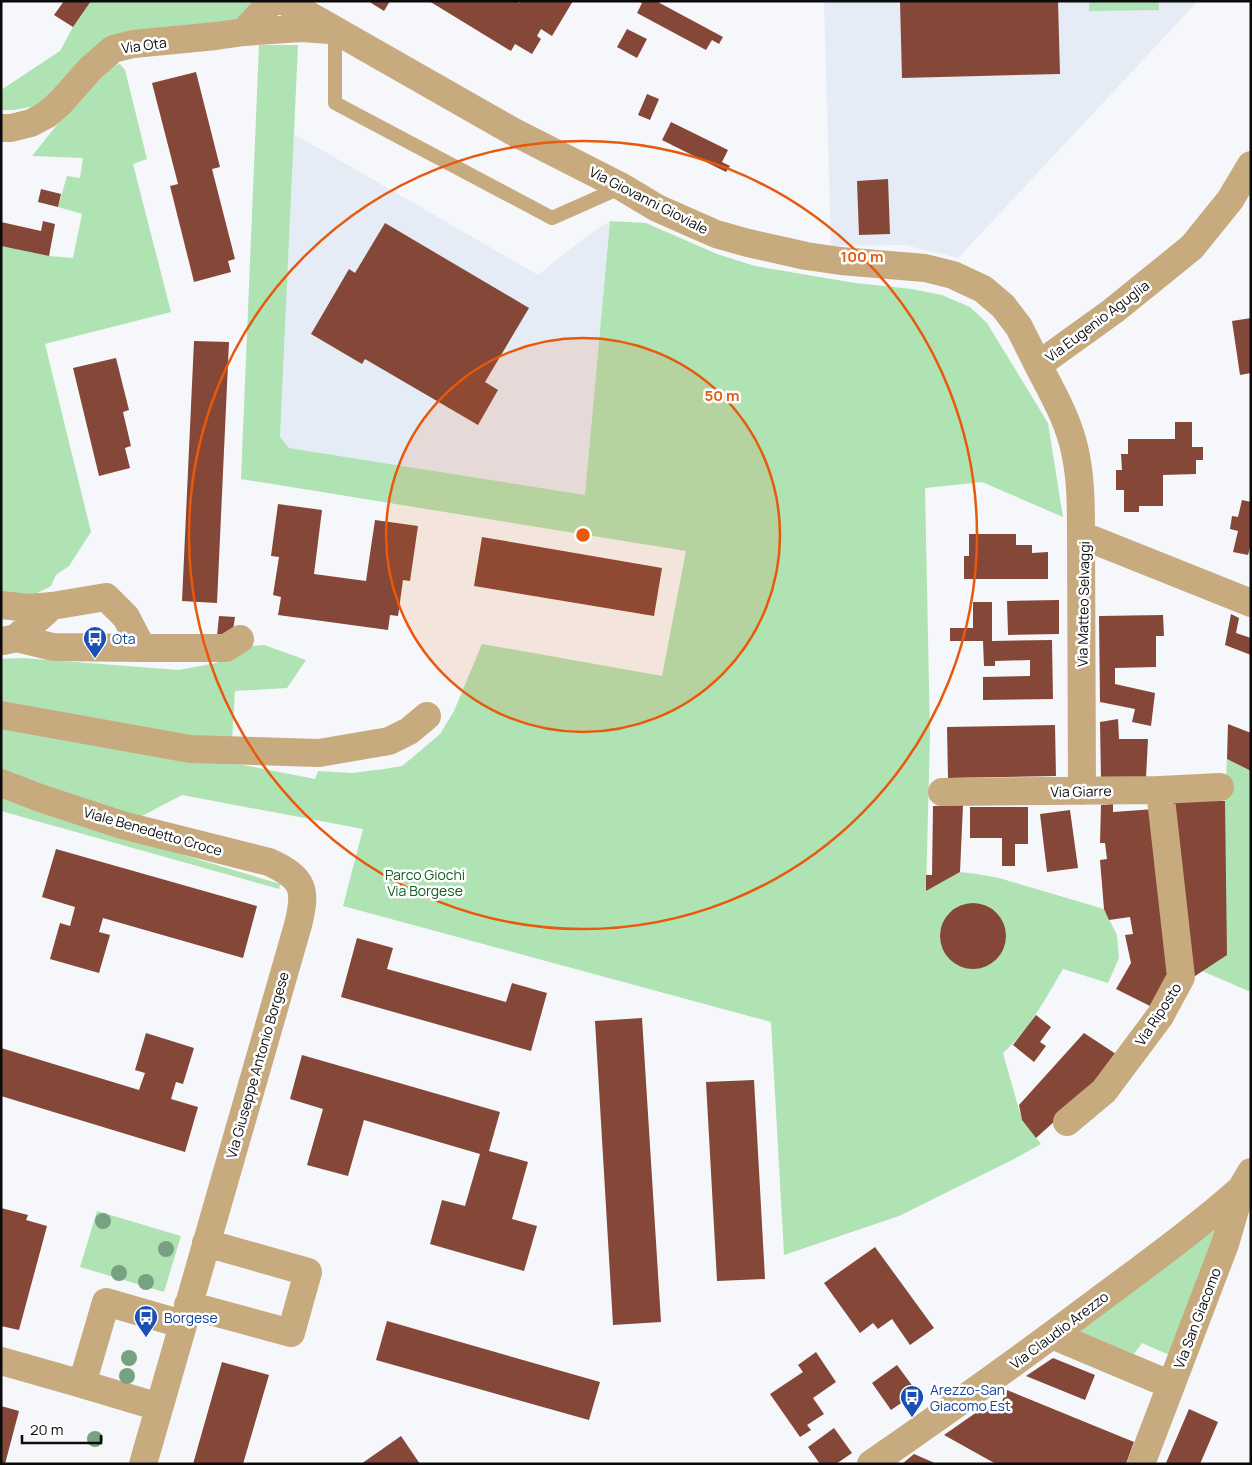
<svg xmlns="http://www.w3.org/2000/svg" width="1252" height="1465" viewBox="0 0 1252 1465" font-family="Manrope,sans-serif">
<rect width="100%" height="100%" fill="#f5f7fa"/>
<path fill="#e5ecf5" d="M824 1H1198L958 258 905 245 831 246Z
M294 134 538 275 583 239 610 221 585 495 289 448 280 437Z"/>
<path fill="#b0e3b3" d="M91 1H255L241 17 216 29 164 33 45 104 14 110H1V90L60 51 73 27Z
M1089 1H1159V10L1089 11Z
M259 45H298L280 437 289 448 585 495 610 221 646 223 717 254 755 266 855 283 912 289 942 295 970 307 987 323 1048 423 1063 517 982 482 925 488 930 735 926 891 960 872 977 874 999 878 1104 909 1117 935 1119 958 1108 983 1063 969C1046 998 1029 1030 1003 1053L1022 1120 1041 1144 1014 1159 899 1216 784 1255 771 1022 343 906 363 829 182 795 138 818 1 771V725L190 758 249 766 315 779 318 771 352 773 384 769 402 766 413 757 440 734 454 711 482 644 662 676 686 551 241 479Z
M120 64 125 70 147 159 133 164 171 312 45 344 91 532 69 566 56 575 51 586 32 596 1 597V246L49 256 73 258 82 214 58 207 67 176 80 178 83 158 32 156 72 106 108 67Z
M264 645 306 660 287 688 235 691 232 740 174 734 1 705V659L23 658 179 670 216 663 232 657 250 646Z
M1227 759 1251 771V992L1202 971 1225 801Z
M1 792 90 827 280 884 279 889 1 811Z
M97 1211 181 1236 164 1292 80 1267Z
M1218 1227 1173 1351 1167 1354 1142 1343 1134 1354 1079 1332Z"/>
<path fill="#854738" d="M64 1H91L73 27 54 15Z
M368 1H390L384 11Z
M429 1H517L520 3V1H573L552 36 541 29 537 36 541 39 532 54 515 44 511 51Z
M639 1H656L723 37 719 44 712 40 706 50 637 13 642 3Z
M900 1H1058L1060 74 902 78Z
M627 29 647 39 637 58 617 47Z
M196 72 220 167 212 169 235 259 228 261 231 272 194 282 170 186 178 184 152 83Z
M647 94 659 99 650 120 638 115Z
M671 122 728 150 722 162 730 166 726 172 662 140Z
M888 179 890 234 859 235 857 181Z
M41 189 61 194 58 207 38 202Z
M43 221 55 224 49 256 1 246V222L41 231Z
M385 223 529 308 485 382 498 390 478 425 365 359 362 364 311 334 349 269 355 273Z
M1251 318V373L1240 375 1232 321Z
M194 341 229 342 217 603 182 601Z
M116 358 129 410 123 412 131 446 125 448 130 468 99 476 73 368Z
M1175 422H1192V447H1203V460H1196V474L1163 475V506H1139V512H1124V490H1116V470H1122L1121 454H1128V439H1175Z
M1242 500 1251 502V544L1248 555 1233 552 1238 531 1230 529 1232 516 1238 517Z
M278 504 322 510 314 574 366 581 375 520 418 526 410 581 403 580 398 616 390 615 388 630 278 615 281 597 273 595 279 557 271 556Z
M969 534H1016V545H1032V553L1048 552V579H964V556H969Z
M482 537 662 568 654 616 474 586Z
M1059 600V634L1008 635 1007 601Z
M973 602H992V641L1052 640 1053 699 983 700V677L1030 676V660L995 661V666H984L983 641H950V628H973Z
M1231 614 1239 618 1236 633 1251 638V655L1225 645Z
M1163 615 1164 636H1156V667L1115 668V684L1155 693 1151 726 1132 722 1135 709 1100 702 1099 616Z
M219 616 235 617 232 637 217 636Z
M1118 719 1119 739H1148L1146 778 1101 779 1100 722Z
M1228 724 1251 733V771L1227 759Z
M1055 725 1056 776 948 778 947 727Z
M1172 801H1225L1227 955 1192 978Z
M1113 804V812L1155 809 1174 975 1154 1008 1116 989 1131 963 1125 935 1133 934 1130 917 1109 920 1104 909 1100 860 1107 859 1105 843H1100L1101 805Z
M963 805 960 872 926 891V875H932L933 806Z
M970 807H1028V844H1015V866H1002V838H970Z
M1070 810 1078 868 1047 872 1040 814Z
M56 849 257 906 243 958 103 918 99 932 110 935 99 973 50 959 60 923 70 926 75 907 42 897Z
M940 936a33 33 0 1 1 66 0a33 33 0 1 1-66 0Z
M357 938 393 948 387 969 506 1002 512 983 547 993 531 1051 341 997Z
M1036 1015 1051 1027 1040 1042 1046 1046 1034 1062 1013 1045Z
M642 1018 661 1322 613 1325 595 1021Z
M146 1033 194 1048 183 1084 176 1082 171 1099 198 1107 185 1152 1 1096V1048L139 1090 145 1073 135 1070Z
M1084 1033 1119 1056 1096 1084 1036 1138 1022 1120 1019 1105Z
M302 1055 500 1112 489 1151 528 1162 512 1219 537 1226 524 1271 430 1244 442 1200 465 1206 480 1154 364 1120 348 1176 307 1165 323 1109 290 1099Z
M754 1080 765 1279 717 1281 706 1082Z
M1 1208 28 1215 26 1220 47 1226 19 1330 1 1326Z
M875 1247 934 1328 910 1345 892 1319 878 1329 873 1323 860 1333 824 1283Z
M387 1321 600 1382 589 1420 376 1360Z
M816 1352 836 1382 813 1398 824 1414 807 1425 811 1430 800 1437 770 1394 803 1372 798 1365Z
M1053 1358 1095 1375 1085 1400 1026 1376Z
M222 1362 269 1375 243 1464H193Z
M897 1365 917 1392 891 1410 872 1383Z
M1007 1390 1134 1442 1126 1464H996L944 1435 987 1405 998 1410Z
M1 1406 19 1411 5 1464H1Z
M1189 1409 1218 1422 1200 1464H1168L1166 1463Z
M834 1428 852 1453 836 1464H820L808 1447Z
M401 1436 420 1464H361Z
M914 1454 937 1464H902Z"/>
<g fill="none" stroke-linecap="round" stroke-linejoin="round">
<path stroke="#c8aa7f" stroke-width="14" d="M335 30V103L552 218 622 187"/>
<path stroke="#c8aa7f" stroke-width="28" d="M284 1 512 131 622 187 657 208 716 234 748 243 806 256 841 261 925 268 953 275 983 289 1003 306 1019 327 1038 365
M244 32 301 28 330 30
M1 128H11L31 123 46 115 60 103 91 68 113 49 133 44 216 36 244 32 272 1
M1081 535C1081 504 1081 473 1073 443 1066 416 1051 390 1038 365L1113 311 1192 247 1230 200 1251 165
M1 605 29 608 52 606
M16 638 53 647 142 648H226L240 639
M3 641 16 638 52 606 106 597 126 617 142 648
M1 715 190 749 319 753 389 741 409 731 427 716
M1 783 40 798 122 825 269 862C304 878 307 889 298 925L143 1464
M1082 791 1081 535 1251 603
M942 792 1160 790 1220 787
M1067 1122 1104 1091 1160 1016 1181 977 1160 790
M188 1305 291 1333 308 1272 206 1243
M1052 1335 1171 1385
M1 1361 82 1384
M159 1407 82 1384 106 1302 182 1324
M871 1464C949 1410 1027 1354 1103 1297 1150 1262 1197 1228 1241 1189
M1141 1464 1225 1244 1241 1189 1251 1172"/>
</g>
<g fill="#76a282">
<circle cx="103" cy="1221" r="8"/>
<circle cx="166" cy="1249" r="8"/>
<circle cx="119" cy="1273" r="8"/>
<circle cx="146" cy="1282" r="8"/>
<circle cx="129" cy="1358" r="8"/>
<circle cx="127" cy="1376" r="8"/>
<circle cx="95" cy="1439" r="8"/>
</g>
<circle cx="583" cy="535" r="197" fill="#e8590c" fill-opacity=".12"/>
<g fill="none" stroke="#e8590c" stroke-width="2.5">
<circle cx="583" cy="535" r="197"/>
<circle cx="583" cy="535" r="394"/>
</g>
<defs>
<g id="bus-pin" transform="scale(1.25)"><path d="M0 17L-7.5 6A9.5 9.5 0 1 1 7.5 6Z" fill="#1a4fb4" stroke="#fff"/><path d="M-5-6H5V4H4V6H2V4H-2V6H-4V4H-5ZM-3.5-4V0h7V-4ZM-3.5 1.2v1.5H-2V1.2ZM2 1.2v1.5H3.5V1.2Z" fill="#fff"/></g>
</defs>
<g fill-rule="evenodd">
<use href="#bus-pin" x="95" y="638"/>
<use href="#bus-pin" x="146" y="1317"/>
<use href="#bus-pin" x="912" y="1397"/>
</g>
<g text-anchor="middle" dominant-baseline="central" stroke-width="5" stroke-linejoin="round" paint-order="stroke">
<g font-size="14" fill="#0b0b0c" stroke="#fff">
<text transform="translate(144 45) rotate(-8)">Via Ota</text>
<text transform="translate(649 200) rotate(27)">Via Giovanni Gioviale</text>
<text transform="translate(1097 321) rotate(-37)">Via Eugenio Aguglia</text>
<text transform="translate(1083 604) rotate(-89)">Via Matteo Selvaggi</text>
<text transform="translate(1081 791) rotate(-1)">Via Giarre</text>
<text transform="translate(153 831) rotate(16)">Viale Benedetto Croce</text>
<text transform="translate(1158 1014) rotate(-57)">Via Riposto</text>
<text transform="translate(257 1065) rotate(-74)">Via Giuseppe Antonio Borgese</text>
<text transform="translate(1197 1318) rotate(-69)">Via San Giacomo</text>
<text transform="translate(1059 1330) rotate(-37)">Via Claudio Arezzo</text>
</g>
<g font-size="14" fill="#164399" stroke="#fff" text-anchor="start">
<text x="112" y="638">Ota</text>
<text x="164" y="1317">Borgese</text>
<text x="930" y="1389">Arezzo-San<tspan x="930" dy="16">Giacomo Est</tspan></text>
</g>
<g font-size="14" fill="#0f5d20" stroke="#fff">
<text x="425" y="874">Parco Giochi<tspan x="425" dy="16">Via Borgese</tspan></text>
</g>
</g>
<circle cx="583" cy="535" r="8" fill="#e8590c" stroke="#fff" stroke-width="2.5"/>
<g font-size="15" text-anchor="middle" font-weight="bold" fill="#e8590c" stroke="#fff" stroke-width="5" stroke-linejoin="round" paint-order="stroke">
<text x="862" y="262">100 m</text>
<text x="722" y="401">50 m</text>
</g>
<rect width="1252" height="1465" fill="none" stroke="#0b0b0c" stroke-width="5"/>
<path d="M22 1435v8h79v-8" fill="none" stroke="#0b0b0c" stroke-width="2.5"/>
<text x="30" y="1435" font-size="15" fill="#0b0b0c" stroke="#ffffff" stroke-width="4" paint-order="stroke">20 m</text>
</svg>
